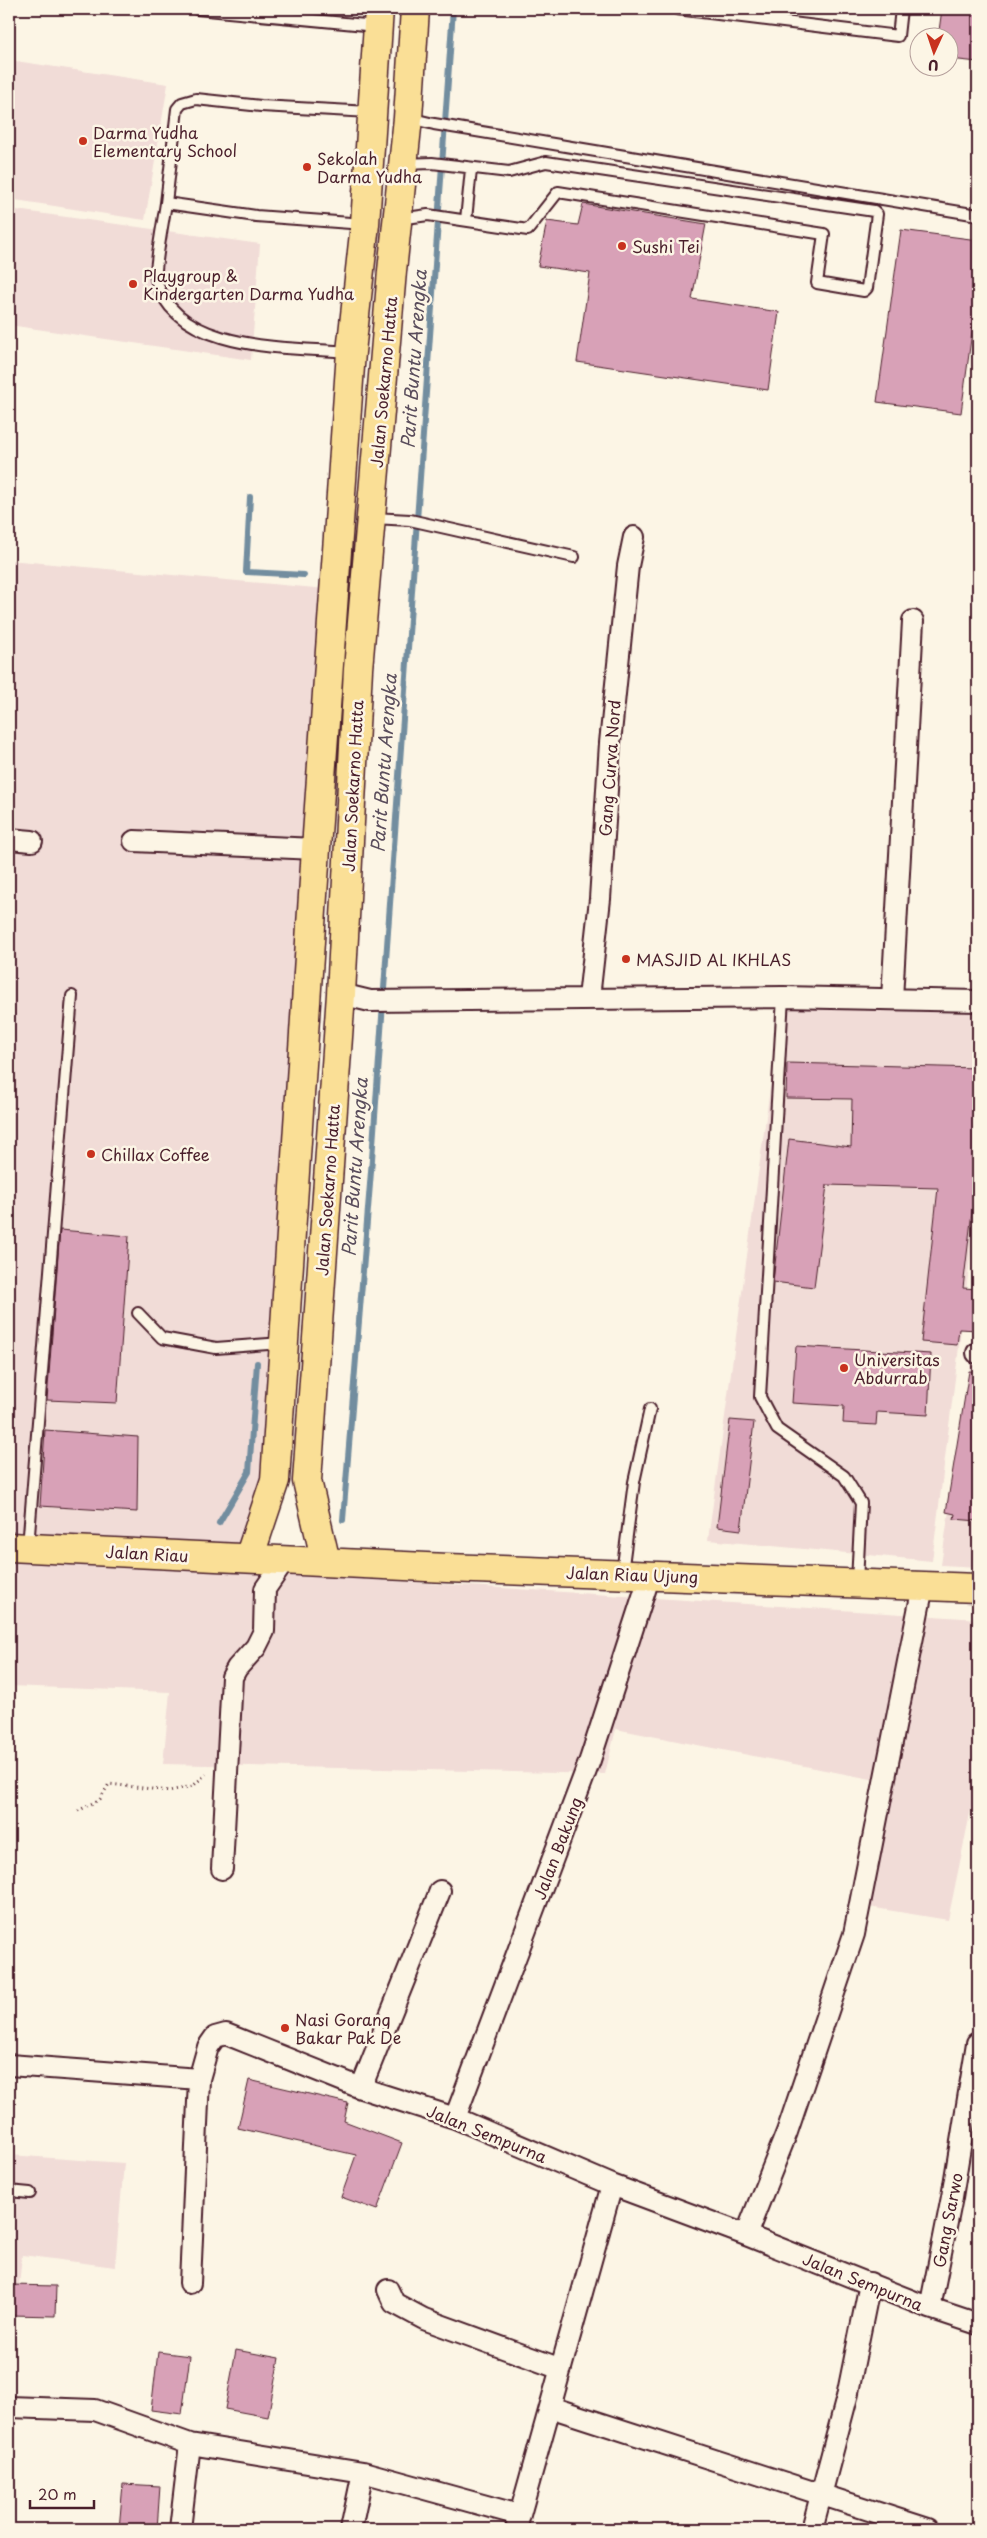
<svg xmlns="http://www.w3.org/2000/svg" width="987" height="2538" viewBox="0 0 987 2538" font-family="'Playpen Sans',sans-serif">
<rect width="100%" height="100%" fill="#fcf5e5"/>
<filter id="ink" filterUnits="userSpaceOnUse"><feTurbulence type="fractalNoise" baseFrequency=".02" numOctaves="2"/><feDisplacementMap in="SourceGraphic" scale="10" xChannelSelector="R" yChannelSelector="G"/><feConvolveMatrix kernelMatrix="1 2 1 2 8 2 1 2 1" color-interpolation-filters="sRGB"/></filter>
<g filter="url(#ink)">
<path fill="#f1dcd7" d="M9 60 168 84 145 220 9 199Z
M9 209 260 244 251 360 9 325Z
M9 560 326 589 270 1573 978 1619V1775L948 1920 863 1906 881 1781 616 1729 605 1774 163 1764 170 1692 9 1686Z
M781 1008 978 1013V1196L932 1561 708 1540Z
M978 1312V1567L941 1565Z
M9 2155 124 2163 115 2267 22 2255 9 2387Z"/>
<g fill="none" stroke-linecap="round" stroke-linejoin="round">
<path stroke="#728d9f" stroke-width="6" d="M250 497 246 572 304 575
M343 1520 372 1159 453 9
M219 1523 249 1472 257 1363"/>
</g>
<path fill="#d8a1b7" stroke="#4a1f2b" d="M942 9H978V62L950 59V38H938Z
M583 204 706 224 692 299 779 312 768 390 577 362 590 273 538 266 547 221 578 225Z
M901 230 978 240V287L961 413 877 402Z
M787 1063 978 1068V1161L963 1288 978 1289V1330L959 1329 957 1345 921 1342 938 1188 827 1185 814 1287 773 1282 789 1139 851 1147 852 1099 786 1098Z
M60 1230 129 1236 117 1403 47 1400Z
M796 1346 931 1354 928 1415 877 1412 876 1425 843 1423 844 1406 792 1403Z
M969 1371 978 1372V1521L954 1519 955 1514 946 1512Z
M730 1420 754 1422 741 1530 717 1527Z
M45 1430 138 1437 137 1512 40 1506Z
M249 2080 348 2103 344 2121 402 2143 377 2210 341 2197 356 2155 238 2128Z
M11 2285 56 2286 55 2316 10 2315Z
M236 2350 279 2358 268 2417 225 2409Z
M158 2352 190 2356 182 2414 151 2410Z
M123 2484 160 2486 157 2529H119Z"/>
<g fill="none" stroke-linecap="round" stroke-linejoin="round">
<g stroke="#4a1f2b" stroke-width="14">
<path id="lane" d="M197 9 376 26
M677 9 898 36 901 9
M409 118 434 124 978 215
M166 203C164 217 154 269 156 279 175 353 290 347 350 352
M399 219 428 215 528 230 558 192 824 234 817 283 864 291 867 288 877 214 874 211 546 162 509 172 432 163 403 164
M466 220 471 169
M364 224 256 216 166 203 177 109 182 103 196 99 261 106 370 112
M373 518 410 520 574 557
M783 997 760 1397 777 1429 844 1476 861 1503 857 1582
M138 1313 162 1338 216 1348 282 1343
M28 1547 72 996
M622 1573 634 1482 650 1409
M9 2191 30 2193"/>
</g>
<g stroke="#4a1f2b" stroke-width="24">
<path id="street" d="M9 839 32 841
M134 841 316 849
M341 994 370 1001 783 997 978 1001
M589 998 600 899 610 743 628 566 634 537
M892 999 913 621
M977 1353H978
M222 1869 232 1677 237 1668 256 1647 264 1631 265 1589 285 1560
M9 2065 199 2079 208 2047 215 2037 226 2034 361 2088 455 2118 612 2185 746 2235 930 2308 978 2324
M361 2088 440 1891
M455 2118 590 1760 650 1575
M746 2235 787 2132 854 1934 923 1586
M190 2283 199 2079
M388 2290 394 2303 424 2319 561 2369
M930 2308 952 2197 977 2043
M9 2407 95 2410 190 2444 363 2472 519 2515
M550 2407 928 2529
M180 2529 190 2444
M351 2529 363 2472
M516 2529 612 2185
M812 2529 847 2397 870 2283"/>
</g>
<g stroke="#4a1f2b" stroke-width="31">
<path id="primary" d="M9 1547 447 1568 978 1588
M249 1558 275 1480 316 849 351 352 365 224 379 9
M326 1562 307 1481 341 994 358 669 392 271 408 118 415 9"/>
</g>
<path stroke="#4a1f2b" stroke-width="3" stroke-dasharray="1 4" stroke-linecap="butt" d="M78 1811 100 1799 109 1784 169 1791 193 1786 206 1774"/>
<use href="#lane" stroke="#fcf5e5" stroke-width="10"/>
<use href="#street" stroke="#fcf5e5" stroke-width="20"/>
<use href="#primary" stroke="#fadf96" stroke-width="28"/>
</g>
</g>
<g fill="#c8321e" stroke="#fcf5e5" stroke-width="2">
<circle cx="83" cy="141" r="5"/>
<circle cx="307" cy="167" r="5"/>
<circle cx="622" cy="246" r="5"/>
<circle cx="133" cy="284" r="5"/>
<circle cx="626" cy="959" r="5"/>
<circle cx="91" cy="1154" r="5"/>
<circle cx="844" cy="1368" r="5"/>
<circle cx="285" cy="2028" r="5"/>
</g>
<g text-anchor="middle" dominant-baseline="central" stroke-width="5" stroke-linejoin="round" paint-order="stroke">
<g font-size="16" fill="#4a1f2b" stroke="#fcf5e5" text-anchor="start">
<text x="93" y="132">Darma Yudha<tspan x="93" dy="18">Elementary School</tspan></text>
<text x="317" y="158">Sekolah<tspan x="317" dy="18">Darma Yudha</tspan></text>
<text x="632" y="246">Sushi Tei</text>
<text x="143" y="275">Playgroup &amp;<tspan x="143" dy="18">Kindergarten Darma Yudha</tspan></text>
<text x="636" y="959">MASJID AL IKHLAS</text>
<text x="101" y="1154">Chillax Coffee</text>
<text x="854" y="1359">Universitas<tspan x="854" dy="18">Abdurrab</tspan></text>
<text x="295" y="2019">Nasi Gorang<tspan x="295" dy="18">Bakar Pak De</tspan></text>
</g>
<g font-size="16" fill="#4a1f2b" stroke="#fcf5e5">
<text transform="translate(383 382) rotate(-85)">Jalan Soekarno Hatta</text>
<text transform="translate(609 768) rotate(-86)">Gang Curva Nord</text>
<text transform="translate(352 786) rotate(-87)">Jalan Soekarno Hatta</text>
<text transform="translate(327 1190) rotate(-86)">Jalan Soekarno Hatta</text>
<text transform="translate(147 1553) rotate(3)">Jalan Riau</text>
<text transform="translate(632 1574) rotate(2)">Jalan Riau Ujung</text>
<text transform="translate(557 1848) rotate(-69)">Jalan Bakung</text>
<text transform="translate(487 2133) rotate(22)">Jalan Sempurna</text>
<text transform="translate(947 2220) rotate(-79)">Gang Sarwo</text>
<text transform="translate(863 2281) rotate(22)">Jalan Sempurna</text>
</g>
<g font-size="18" font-style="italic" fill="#5a4d5c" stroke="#fcf5e5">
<text transform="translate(413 359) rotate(-86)">Parit Buntu Arengka</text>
<text transform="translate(383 763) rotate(-86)">Parit Buntu Arengka</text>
<text transform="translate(354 1167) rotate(-86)">Parit Buntu Arengka</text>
</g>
</g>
<rect width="987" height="2538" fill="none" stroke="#fcf5e5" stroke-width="30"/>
<rect x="15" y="15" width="957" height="2508" fill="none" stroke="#4a1f2b" stroke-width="2" filter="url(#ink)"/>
<g transform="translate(934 52) rotate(183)"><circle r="24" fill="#fcf5e5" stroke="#b59f9b"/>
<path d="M0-4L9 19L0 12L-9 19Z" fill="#c8321e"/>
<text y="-8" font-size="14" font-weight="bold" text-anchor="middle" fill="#4a1f2b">U</text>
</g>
<path d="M30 2500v8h64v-8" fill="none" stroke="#4a1f2b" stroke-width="2.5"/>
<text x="38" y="2500" font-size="15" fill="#4a1f2b" stroke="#fcf5e5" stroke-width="4" paint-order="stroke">20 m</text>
</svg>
